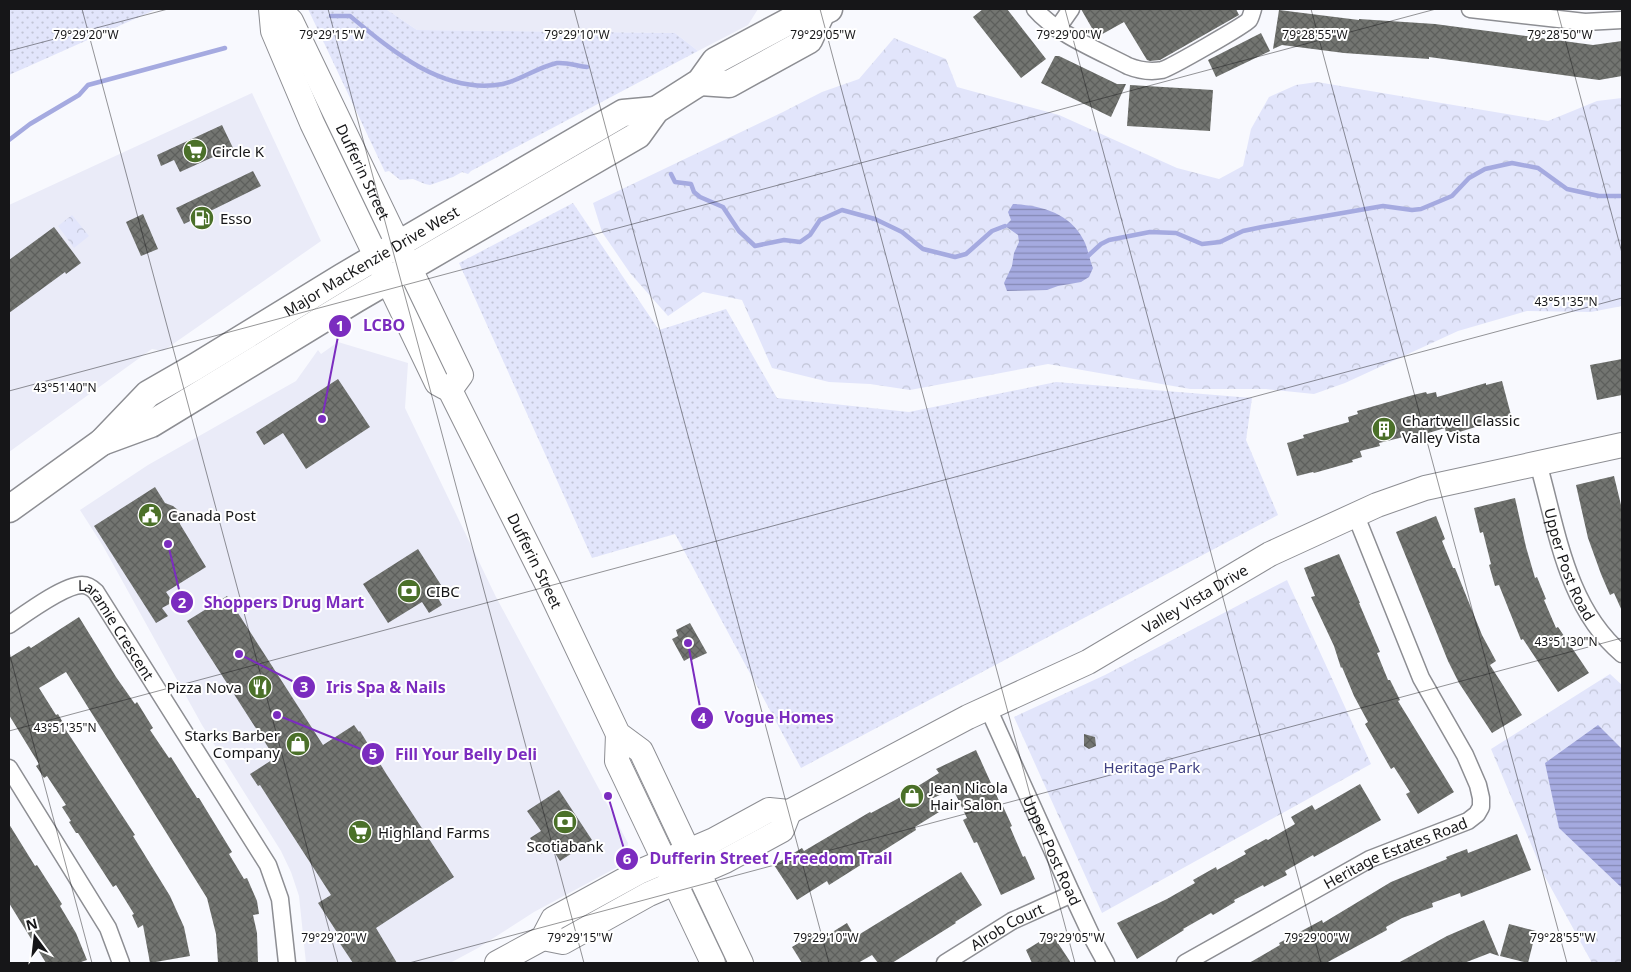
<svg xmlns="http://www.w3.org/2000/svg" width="1631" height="972" viewBox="0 0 1631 972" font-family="'Noto Sans',sans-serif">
<defs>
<pattern id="grass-dots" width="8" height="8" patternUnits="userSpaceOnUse" patternTransform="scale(1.25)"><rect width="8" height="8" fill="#e2e5fb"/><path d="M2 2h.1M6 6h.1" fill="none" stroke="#c1c4d6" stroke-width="1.8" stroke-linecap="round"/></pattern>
<pattern id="forest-crowns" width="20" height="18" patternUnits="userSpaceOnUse" patternTransform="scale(1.25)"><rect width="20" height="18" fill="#e2e5fb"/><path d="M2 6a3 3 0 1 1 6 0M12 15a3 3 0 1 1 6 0" fill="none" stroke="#c1c4d6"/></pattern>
<pattern id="water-rules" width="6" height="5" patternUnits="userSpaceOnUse" patternTransform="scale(1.25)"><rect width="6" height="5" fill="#a5aae0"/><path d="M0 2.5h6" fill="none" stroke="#8589b5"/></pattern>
<pattern id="building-cross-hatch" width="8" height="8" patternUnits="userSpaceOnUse" patternTransform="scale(1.25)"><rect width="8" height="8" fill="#737571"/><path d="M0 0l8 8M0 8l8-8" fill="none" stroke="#5d5f5c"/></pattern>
</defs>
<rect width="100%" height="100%" fill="#f8f9fe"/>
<path fill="#eaebf8" d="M386 9H758L748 25 698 51 675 33 417 30Z
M252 93 321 241 163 351 152 349 9 452V205Z
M338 342 408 363 405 408 496 597 628 843 625 863 534 912 478 948 450 963H306L299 896 291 872 281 851 202 725 103 546 80 510 148 465 296 381 318 350 321 354Z"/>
<path fill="url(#grass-dots)" d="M9 9H157L9 75Z
M308 9H386L417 30 675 33 698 51 471 171 468 174 462 172 453 177 430 185 425 184 413 179 400 180 389 171 385 172Z
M573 203 659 330 726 309 777 398 909 412 1056 382 1252 398 1246 440 1278 515 801 768 675 534 592 558 459 263Z"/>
<path fill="url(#forest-crowns)" d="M894 38 946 59 957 87 1059 115 1177 168 1219 179 1243 166 1251 129 1269 97 1296 85 1317 82 1548 121 1597 101 1622 98V306L1591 312 1527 311 1458 331 1345 383 1314 394 1266 389H1190L1048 364 910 390 870 384 829 382 772 368 742 300 703 292 668 316 630 273 602 232 593 203 783 112 822 92 859 79Z
M72 215 89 236 74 248 58 226Z
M1287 580 1371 764 1102 913 1014 717 1105 675Z
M1610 674 1622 685V963H1592L1544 875 1491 749Z"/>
<path fill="url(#water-rules)" d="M1013 204C1040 205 1070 213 1083 239 1088 247 1089 259 1093 268L1089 277 1081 282 1058 286 1047 290 1007 291 1004 283 1012 266 1014 253 1019 242 1018 235 1005 226 1011 220 1008 212Z
M1598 725 1622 749V888L1559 828 1545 763Z"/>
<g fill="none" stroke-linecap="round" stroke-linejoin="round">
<path stroke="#a5aae0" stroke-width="4.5" d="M331 16H350C392 51 444 95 503 84 521 80 538 67 557 63 566 62 578 66 587 67
M9 140 30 124 79 95 88 85 225 48
M671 174 675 182 691 184 694 192 700 197 723 207 739 231 755 246 784 240 800 242 810 235 820 220 842 210 875 219 902 232 923 249 955 257 966 254 992 231 1005 226
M1088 256 1101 244 1109 240 1150 232 1176 233 1202 244 1220 242 1243 231 1262 227 1354 211 1383 206 1412 210 1421 209 1452 196 1469 178 1485 169 1512 163 1538 168 1567 189 1599 196H1622"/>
</g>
<path fill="url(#building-cross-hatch)" d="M983 9H1007L1046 59 1021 78 973 17Z
M1081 9H1236L1239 15 1160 60 1150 61 1147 60 1124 22 1097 37Z
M1279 10 1359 20V19L1435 24 1593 45 1622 41V76L1599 80 1429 57V59L1344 53 1282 45 1273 49Z
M1261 33 1270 51 1216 77 1208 60Z
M1055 56H1059L1117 84H1126L1111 117 1041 83Z
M1130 85 1213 90 1210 131 1127 126Z
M222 125 233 148 180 172 174 160 161 166 157 155Z
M253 171 261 186 184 224 176 208Z
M143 214 158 249 141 256 126 222Z
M54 227 81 263 66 274 65 272 9 313V260Z
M1622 359V395L1597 400 1590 365Z
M338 379 370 427 306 469 283 433 264 445 256 432Z
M1502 381 1511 415 1495 419V421L1456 433 1455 431 1446 433 1445 428 1425 434 1424 432 1379 443 1380 446 1360 451 1362 457 1352 460 1353 462 1314 473 1313 472 1297 476 1287 443 1304 438 1303 435 1349 422 1348 417 1358 414 1357 411 1413 395 1426 392 1427 394 1436 392 1437 397 1486 383V385Z
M1614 476 1621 505H1622V611L1614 593 1610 595 1601 574 1588 538 1576 485Z
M155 487 165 503 173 506 178 510 180 517V524L206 567 166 592 173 602 162 608 168 616 156 623 94 526Z
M1515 498 1526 547 1535 578 1537 577 1546 599 1544 600 1556 628 1558 627 1589 673 1558 692 1523 639 1521 640 1499 585 1495 586 1489 565 1491 564 1483 532 1480 533 1474 508Z
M1436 516 1445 539 1442 541 1453 568H1455L1482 635 1496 661 1490 665 1522 715 1492 733 1459 683 1448 661 1396 532Z
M418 549 441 585 435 589 437 592 435 593 442 605 429 613 422 602 388 623 363 584Z
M1339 554 1360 603H1359L1380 652 1377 653 1388 680H1390L1400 700 1398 701 1454 792 1418 814 1406 794 1410 792 1394 767 1391 769 1365 724 1368 722 1354 696 1342 667 1341 668 1334 646 1311 597 1315 596 1304 568Z
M227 596 323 745 354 725 359 732 360 731 387 775 454 877 376 928 397 963H353L339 942 342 940 318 903 331 895 260 785 258 786 250 774 275 758 187 621Z
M79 617 116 677 135 704 137 702 153 728 150 730 169 758 171 757 197 798H199L232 852 229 854 244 879 247 878 257 901 259 914 253 915 257 933 258 963H218L216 934 207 898 66 672 39 688 56 715 58 714 65 726 64 727 135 835 133 836 170 896 184 927 190 956 150 963 143 925 138 928 132 915 134 914 116 885 113 887 78 833H76L69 822 71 821 62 807 66 805 47 776 44 778 36 766 39 764 9 715V658L29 646 31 648Z
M690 623 707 653 692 660 691 657 684 661 672 639 678 636 676 630Z
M1084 734 1095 737 1096 746 1089 749 1084 746Z
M976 750 1000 803 1001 802 1012 826 1010 827 1023 857 1025 856 1035 879 1001 895 977 842 974 843 963 820 967 818 953 789 931 799 939 812 915 827 916 830 829 885 827 881 797 900 774 865 802 848 804 851 870 812 871 813 897 799 939 773 936 769Z
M1360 784 1381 820 1314 857 1313 855 1285 871 1287 875 1264 887 1263 885 1234 900 1235 902 1213 915 1211 913 1183 929 1184 930 1137 959 1117 923 1167 899 1195 883 1193 880 1216 867 1217 870 1246 854 1244 851 1266 839 1268 840 1295 824 1291 817 1312 805 1315 810Z
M559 790 592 840 560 861 551 847 541 854 530 838 541 831 527 811Z
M9 824 35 866 37 865 62 904 60 906 76 933 87 960 78 963H46L9 903Z
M1517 834 1531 870 1461 897 1460 893 1432 903 1433 907 1402 918 1386 927 1387 930 1326 963H1249L1280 945 1279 943 1322 920 1323 923 1391 882 1447 859 1446 857 1467 849 1468 853Z
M961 872 982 905 955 922 956 923 892 963H878L872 955 858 963H802L792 947 817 932 821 939 847 923 855 937Z
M1484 920 1499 956 1490 953 1464 963H1398L1447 936Z
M1509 924 1536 931 1528 963 1500 956Z
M1052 934 1071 963H1032L1026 950Z"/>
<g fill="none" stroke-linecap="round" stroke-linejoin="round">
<g stroke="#8d8e93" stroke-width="19">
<g id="street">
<path d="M1035 9C1055 33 1099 51 1128 66 1138 70 1151 72 1162 70 1170 68 1245 25 1249 20 1251 17 1252 12 1253 9"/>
<path d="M1470 9 1585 22 1622 20"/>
<path d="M1057 29 1071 9"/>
<path id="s1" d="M1538 463C1557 529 1566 607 1622 654"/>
<path id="s2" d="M9 625C25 614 64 585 82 585 88 585 92 588 96 592L268 865 280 899 287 963"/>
<path id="s3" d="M988 708 1072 894 1094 941 1106 963"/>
<path d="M9 768 108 928 121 963"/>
<path id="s4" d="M945 963 1012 921 1072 894"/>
<path id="s5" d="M1185 963 1370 859 1468 821 1477 814 1481 807V798L1478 785 1465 755 1421 678 1356 516"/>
</g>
</g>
<g stroke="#8d8e93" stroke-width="26">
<g id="secondary">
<path id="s6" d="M271 9 273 31 312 123 437 383 450 390 547 584 618 734 641 751 741 963"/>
<path id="s7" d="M279 9 291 21 461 375 450 390"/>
<path d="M618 734 617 761 713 963"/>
<path d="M543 938 563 942 649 894 725 861 782 830 789 812"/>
<path id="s8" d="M497 963 543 938 553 919 639 872 714 840 769 810 789 812 968 717 1088 662 1270 554 1377 505 1425 488 1622 445"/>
</g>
</g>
<g stroke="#8d8e93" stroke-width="29">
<g id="primary">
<path d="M700 82 729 84 809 40 822 12"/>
<path d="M102 442 151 424 356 299 638 135 656 110 700 82 715 61 799 16 822 12 829 9"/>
<path id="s9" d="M9 509 102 442 148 394 195 367 342 277 623 113 656 110"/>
</g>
</g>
<use href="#street" stroke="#fff" stroke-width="16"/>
<use href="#secondary" stroke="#fff" stroke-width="24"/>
<use href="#primary" stroke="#fff" stroke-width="26"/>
</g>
<path fill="none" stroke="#161618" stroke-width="1" stroke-opacity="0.45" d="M82 9 338 963M328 9 584 963M574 9 829 963M820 9 1075 963M1065 9 1321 963M1311 9 1567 963M1557 9 1622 253M9 51 168 9M9 391 1436 9M9 652 92 963M9 731 1622 298M409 963 1622 638"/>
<defs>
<g id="supermarket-disc" transform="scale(1.25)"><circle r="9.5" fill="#4b7029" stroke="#fff"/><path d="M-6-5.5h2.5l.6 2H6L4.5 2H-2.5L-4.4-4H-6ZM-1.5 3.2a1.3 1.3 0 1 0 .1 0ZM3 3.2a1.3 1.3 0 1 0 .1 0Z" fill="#fff"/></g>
<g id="fuel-disc" transform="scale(1.25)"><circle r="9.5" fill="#4b7029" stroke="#fff"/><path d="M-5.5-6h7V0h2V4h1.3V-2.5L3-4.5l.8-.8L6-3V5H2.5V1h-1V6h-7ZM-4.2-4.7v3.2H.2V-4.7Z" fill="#fff"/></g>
<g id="building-disc" transform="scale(1.25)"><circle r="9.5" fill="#4b7029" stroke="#fff"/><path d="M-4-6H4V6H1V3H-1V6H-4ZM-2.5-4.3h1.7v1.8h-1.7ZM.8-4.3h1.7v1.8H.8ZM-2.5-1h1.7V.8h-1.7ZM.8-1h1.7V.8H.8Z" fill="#fff"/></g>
<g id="civic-disc" transform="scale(1.25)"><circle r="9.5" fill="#4b7029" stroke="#fff"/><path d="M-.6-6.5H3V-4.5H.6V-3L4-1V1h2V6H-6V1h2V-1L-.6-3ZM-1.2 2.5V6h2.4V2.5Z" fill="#fff"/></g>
<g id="bank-disc" transform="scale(1.25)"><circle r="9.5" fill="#4b7029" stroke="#fff"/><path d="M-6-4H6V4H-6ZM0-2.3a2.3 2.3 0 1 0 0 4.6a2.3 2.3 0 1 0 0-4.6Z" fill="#fff"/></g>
<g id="restaurant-disc" transform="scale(1.25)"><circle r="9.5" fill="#4b7029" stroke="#fff"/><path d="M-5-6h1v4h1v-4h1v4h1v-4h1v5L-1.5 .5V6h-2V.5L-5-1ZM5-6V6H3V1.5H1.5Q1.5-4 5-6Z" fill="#fff"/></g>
<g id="shop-disc" transform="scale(1.25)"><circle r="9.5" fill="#4b7029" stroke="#fff"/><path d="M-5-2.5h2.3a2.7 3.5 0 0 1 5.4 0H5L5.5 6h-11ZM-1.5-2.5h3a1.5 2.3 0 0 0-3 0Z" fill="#fff"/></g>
</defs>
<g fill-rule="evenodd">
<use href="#supermarket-disc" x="195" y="151"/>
<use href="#fuel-disc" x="202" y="218"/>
<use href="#building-disc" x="1384" y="429"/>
<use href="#civic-disc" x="150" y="515"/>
<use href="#bank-disc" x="409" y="591"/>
<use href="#restaurant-disc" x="260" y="687"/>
<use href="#shop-disc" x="298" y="744"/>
<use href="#shop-disc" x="912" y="796"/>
<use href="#bank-disc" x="565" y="822"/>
<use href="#supermarket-disc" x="360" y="832"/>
</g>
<g text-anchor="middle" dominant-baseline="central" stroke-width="4" stroke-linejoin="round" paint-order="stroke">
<g font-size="15" fill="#161618" stroke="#fff" text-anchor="start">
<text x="212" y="151">Circle K</text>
<text x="220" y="218">Esso</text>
<text x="1402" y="420">Chartwell Classic<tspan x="1402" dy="17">Valley Vista</tspan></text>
<text x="168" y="515">Canada Post</text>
<text x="426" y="591">CIBC</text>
<text x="242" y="687" text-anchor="end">Pizza Nova</text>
<text x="280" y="735" text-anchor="end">Starks Barber<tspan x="280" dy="17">Company</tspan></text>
<text x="930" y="787">Jean Nicola<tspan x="930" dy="17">Hair Salon</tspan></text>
<text x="378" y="832">Highland Farms</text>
<text x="565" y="846" text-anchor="middle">Scotiabank</text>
</g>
<g font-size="15" fill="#161618" stroke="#fff">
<text stroke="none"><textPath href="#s7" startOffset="184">Dufferin Street</textPath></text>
<text stroke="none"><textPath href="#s9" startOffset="441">Major MacKenzie Drive West</textPath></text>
<text stroke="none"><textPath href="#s6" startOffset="616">Dufferin Street</textPath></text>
<text stroke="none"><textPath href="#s1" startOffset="106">Upper Post Road</textPath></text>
<text stroke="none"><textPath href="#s8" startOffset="795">Valley Vista Drive</textPath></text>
<text stroke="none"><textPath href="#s2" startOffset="141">Laramie Crescent</textPath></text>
<text stroke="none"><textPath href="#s3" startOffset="156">Upper Post Road</textPath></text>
<text stroke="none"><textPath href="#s5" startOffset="238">Heritage Estates Road</textPath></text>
<text stroke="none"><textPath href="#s4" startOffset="72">Alrob Court</textPath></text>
</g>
<g font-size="15" fill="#404182" stroke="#fff">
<text x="1152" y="767">Heritage Park</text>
</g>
</g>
<g font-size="12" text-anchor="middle" fill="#161618" stroke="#fff" stroke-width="4" stroke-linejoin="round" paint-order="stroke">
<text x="86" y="39">79°29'20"W</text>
<text x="332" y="39">79°29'15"W</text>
<text x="577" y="39">79°29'10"W</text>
<text x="823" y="39">79°29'05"W</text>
<text x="1069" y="39">79°29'00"W</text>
<text x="1315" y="39">79°28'55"W</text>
<text x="1560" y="39">79°28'50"W</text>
<text x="1566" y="306">43°51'35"N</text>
<text x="65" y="392">43°51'40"N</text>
<text x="1566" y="646">43°51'30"N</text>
<text x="65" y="732">43°51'35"N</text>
<text x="334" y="942">79°29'20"W</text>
<text x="580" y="942">79°29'15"W</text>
<text x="826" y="942">79°29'10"W</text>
<text x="1072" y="942">79°29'05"W</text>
<text x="1317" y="942">79°29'00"W</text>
<text x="1563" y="942">79°28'55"W</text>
</g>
<path fill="none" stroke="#7b2cbf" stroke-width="2" d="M322 419L340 326M168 544L182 602M239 654L304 687M688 643L702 718M277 715L373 754M608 796L627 859"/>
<g fill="#7b2cbf" stroke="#fff" stroke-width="2">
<circle cx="322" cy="419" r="5"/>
<circle cx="168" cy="544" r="5"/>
<circle cx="239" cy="654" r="5"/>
<circle cx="688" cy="643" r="5"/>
<circle cx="277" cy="715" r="5"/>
<circle cx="608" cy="796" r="5"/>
<circle cx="340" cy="326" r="12"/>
<circle cx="182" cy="602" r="12"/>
<circle cx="304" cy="687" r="12"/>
<circle cx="702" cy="718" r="12"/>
<circle cx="373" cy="754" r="12"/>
<circle cx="627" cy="859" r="12"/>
</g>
<g font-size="15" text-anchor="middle" font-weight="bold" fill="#fff">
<text x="340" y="331">1</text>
<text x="182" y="608">2</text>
<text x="304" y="692">3</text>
<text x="702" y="723">4</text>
<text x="373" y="759">5</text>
<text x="627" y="864">6</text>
</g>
<g font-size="16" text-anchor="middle" font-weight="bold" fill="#7b2cbf" stroke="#fff" stroke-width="4" stroke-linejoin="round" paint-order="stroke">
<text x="384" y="331">LCBO</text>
<text x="284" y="608">Shoppers Drug Mart</text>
<text x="386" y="693">Iris Spa &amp; Nails</text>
<text x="779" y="723">Vogue Homes</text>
<text x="466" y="760">Fill Your Belly Deli</text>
<text x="771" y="864">Dufferin Street / Freedom Trail</text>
</g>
<rect width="1631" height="972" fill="none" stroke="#161618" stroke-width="20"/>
<g transform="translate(35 937) rotate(345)" stroke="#ffffff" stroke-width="4" paint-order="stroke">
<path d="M0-4L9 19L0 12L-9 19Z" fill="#161618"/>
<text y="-8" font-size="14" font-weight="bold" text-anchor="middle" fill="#161618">N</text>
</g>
</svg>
